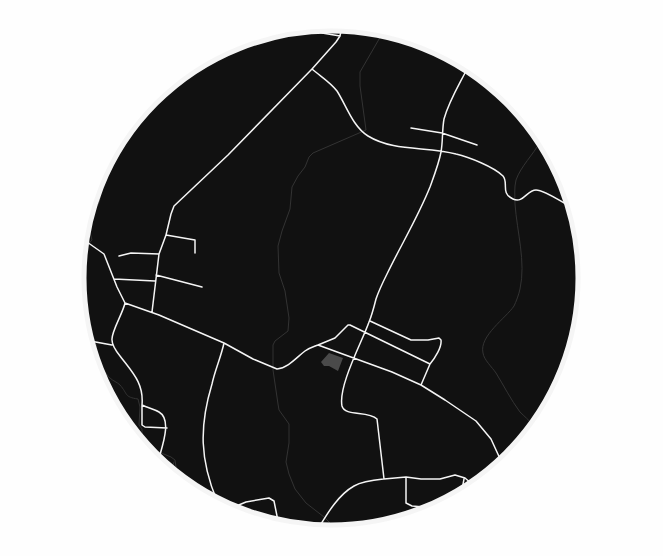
<svg xmlns="http://www.w3.org/2000/svg" width="663" height="556" viewBox="0 0 663 556" font-family="Quicksand,sans-serif">
<rect width="100%" height="100%" fill="#111"/>
<g fill="none" stroke-linecap="round" stroke-linejoin="round">
<path stroke="#333" stroke-width="1" d="M90 214C102 204 102 195 97 181
M83 250 92 240 88 225
M90 343 96 344C97 348 96 353 98 357 99 362 106 375 110 378 113 381 117 382 120 385 128 394 124 397 138 399L140 407 139 425 142 429V442
M533 425C529 420 524 416 520 412 511 400 504 386 496 373 492 367 484 360 483 353 479 336 506 318 514 306 516 302 519 294 520 289 526 262 517 232 515 204 515 196 514 188 516 180 521 166 533 155 540 142
M144 446 171 457 175 460 177 474
M171 470 174 462
M338 531 324 517 306 503 295 489 289 474 286 462 289 443V424L279 410 278 404 273 370V345L275 341 288 331 289 318 285 291 279 273 278 246 282 231 290 209 292 187 298 176 305 167 309 157 313 153 366 130 360 86V72L382 34"/>
</g>
<path fill="#4a4a4a" d="M329 353 343 358 338 371 329 366H324L321 362Z"/>
<g fill="none" stroke-linecap="round" stroke-linejoin="round">
<path stroke="#f5f5f5" stroke-width="1.5" d="M322 33 340 36
M312 69C320 76 330 82 337 91 346 105 353 127 368 136 394 152 427 146 456 154 469 157 494 167 503 176 509 183 500 193 513 199 523 204 527 190 536 190 545 190 563 203 571 207
M411 128 442 133 477 145
M91 209C99 201 100 195 96 185
M166 235 195 240V253
M85 239 87 242 104 254 117 287 125 303 159 315 224 343C221 357 215 370 212 384 199 427 200 460 217 501
M119 256 131 253 159 254
M156 275 202 287
M114 279 155 281
M125 303C123 313 111 332 112 340 112 346 116 351 120 356 132 372 144 383 142 405 148 408 154 409 159 412 173 420 161 449 158 462
M152 312 159 254 166 235 171 214 174 206 228 155 312 69 336 42 340 36 342 26
M90 341 112 345
M224 343 253 359 277 369C288 368 297 357 305 351 309 348 313 347 318 345L392 372 421 385 445 400 476 421 491 439 502 463
M569 344H572
M318 345 335 338 348 325H350L430 364C435 358 442 347 441 340L439 338 428 340H411L370 321
M421 385 430 364
M142 405V425L145 427 167 428
M406 477 421 479H440L455 475 465 478 472 484
M462 490 464 479
M436 508 412 506 406 503V477L384 479 377 419C368 410 345 417 342 406 338 386 362 342 369 322 372 315 374 307 376 299 379 290 383 282 387 274 401 245 418 217 430 187 434 176 439 163 441 152 443 141 442 130 444 119 449 101 459 85 467 69
M229 509 246 502 269 498 274 501 278 521
M318 529C327 514 338 495 354 486 363 481 374 480 384 479"/>
</g>
<path d="M0 0H663V556H0ZM84 278a247 247 0 1 1 494 0a247 247 0 1 1-494 0Z" fill="#fefefe" fill-rule="evenodd"/>
<path fill="none" stroke="#f5f5f5" stroke-width="5" d="M84 278a247 247 0 1 1 494 0a247 247 0 1 1-494 0Z"/>
</svg>
